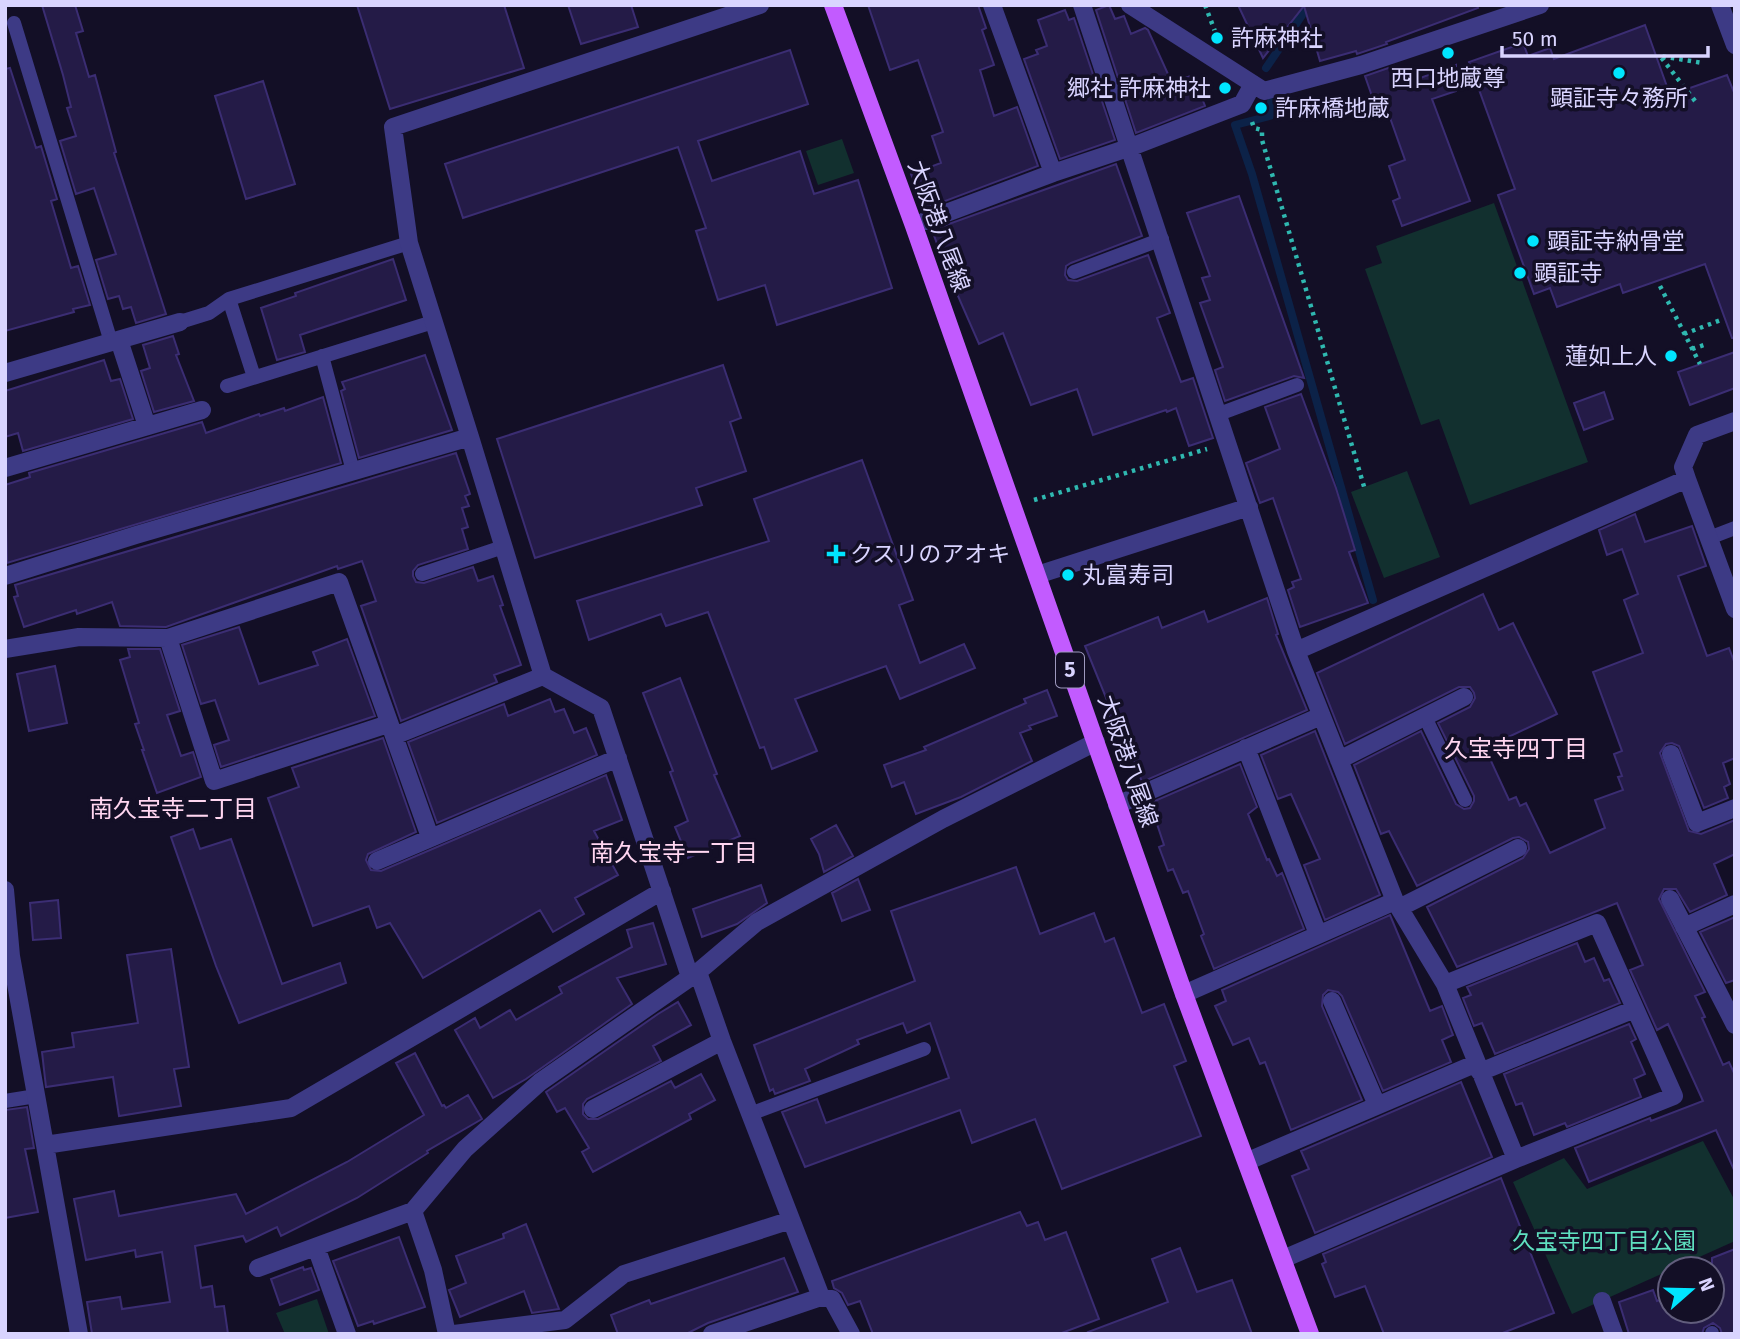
<svg xmlns="http://www.w3.org/2000/svg" width="1740" height="1339" viewBox="0 0 1740 1339" font-family="'Fira Sans','Noto Sans JP',sans-serif">
<rect width="100%" height="100%" fill="#130f26"/>
<path fill="#12302f" d="M842 139 854 173 818 185 806 151Z
M1494 203 1588 462 1470 505 1439 419 1421 425 1365 269 1382 263 1376 246Z
M1407 471 1440 557 1384 578 1351 492Z
M1703 1141 1735 1201V1241L1572 1314 1513 1182 1564 1158 1587 1189Z
M317 1299 329 1334H285L276 1313Z"/>
<g fill="none" stroke-linecap="round" stroke-linejoin="round">
<path stroke="#0c2248" stroke-width="8" d="M1266 68 1309 5
M1271 102 1270 116 1235 125 1252 174 1373 600"/>
</g>
<path fill="#241b47" stroke="#3b2d73" stroke-width="2" d="M42 5H75L83 31 76 33 89 77 95 75 116 152 114 153 166 314 136 323 131 307 123 309 119 296 108 299 96 260 116 254 94 188 76 194 60 141 76 136 67 108 71 107 63 75Z
M357 5H504L524 68 390 109Z
M568 5H631L638 27 581 44Z
M868 5H978L986 28 982 30 994 65 980 70 994 116 1017 107 1038 166 924 209 911 174 941 163 932 136 943 132 918 60 890 70Z
M1109 5 1115 19 1124 16 1131 34 1145 28 1148 30 1172 83 1193 75 1205 106 1136 133 1096 10Z
M1238 5H1477L1478 8 1386 42 1387 44 1357 54 1356 51 1320 61 1304 6 1263 58Z
M1065 10 1069 20 1074 18 1115 140 1060 159 1024 59 1038 54 1036 50 1047 46 1038 20Z
M1645 25 1670 95 1727 75 1735 95V338H1732L1705 264 1623 293 1620 284 1557 307 1550 288 1534 294 1498 195 1515 189 1469 62 1523 43 1528 56 1550 48 1554 59Z
M790 50 808 104 698 141 712 181 800 151 814 194 858 180 892 288 777 325 765 285 718 300 696 231 706 228 678 147 463 218 445 164Z
M1456 65V91L1432 99 1470 201 1402 226 1393 201 1400 198 1389 166 1405 160 1383 98 1374 102 1365 76 1394 66 1401 85Z
M10 68 36 148 41 146 57 199 51 201 71 268 78 266 90 305 73 309 74 312 5 331V69Z
M263 81 295 184 246 199 215 96Z
M1116 164 1142 236 1071 263 1066 266 1065 275 1068 280 1077 281 1148 255 1170 313 1157 318 1181 382 1193 378 1213 438 1189 446 1176 408 1167 412 1166 410 1093 435 1077 389 1031 405 1003 333 979 344 955 289 954 290 932 230Z
M1239 196 1304 378 1294 376 1225 401 1215 370 1223 367 1200 303 1210 300 1202 278 1210 276 1187 213Z
M393 259 406 300 300 335 305 352 277 360 261 308 296 296 295 293Z
M173 336 179 354 176 355 194 401 154 412 141 371 150 368 143 345Z
M1735 352V388L1690 405 1678 372Z
M425 355 452 430 359 458 341 391 345 389 342 382Z
M104 360 111 381 120 379 133 419 23 451 18 433 5 437V391Z
M723 365 741 418 730 422 746 471 696 488 702 505 535 558 497 439Z
M1604 392 1613 419 1584 430 1574 403Z
M1301 394 1336 488 1355 550 1349 552 1368 603 1300 627 1288 590 1294 587 1292 582 1301 579 1273 498 1260 503 1246 463 1280 449 1265 407Z
M323 397 341 463 7 563 5 485 30 477 29 473 202 422 206 433 259 414 260 416 284 408 285 411Z
M456 453 470 494 465 496 469 506 462 508 468 527 462 529 468 549 418 565 413 571V576L416 582 424 583 473 567 478 581 493 576 503 605 500 606 521 665 494 675 497 682 401 721 361 606 376 601 362 561 338 569 337 566 166 627 120 626 112 602 77 614 76 610 24 627 14 597 18 596 15 585Z
M862 460 913 600 899 605 920 663 964 644 975 668 900 699 886 666 795 699 817 751 772 769 764 747 760 748 708 612 666 626 661 614 589 640 577 601 769 541 754 499Z
M1635 514 1645 542 1692 526 1706 566 1678 576 1707 656 1729 648 1735 664V758L1723 763 1730 784 1724 787 1728 798 1704 808 1679 746 1672 743 1666 744 1660 753 1689 831 1701 834 1735 820V854L1714 864 1727 895 1690 912 1676 889H1664L1659 899 1705 992 1695 996 1705 1017 1702 1018 1723 1065 1729 1062 1735 1075V1172L1716 1130 1589 1182 1575 1148 1650 1118 1651 1121 1703 1101 1668 1024 1657 1030 1630 970 1643 965 1617 903 1457 967 1427 907 1523 858 1529 849 1528 842 1519 837 1513 838 1417 886 1389 831 1381 834 1354 765 1421 731 1456 804 1464 809 1470 808 1474 801V796L1438 723 1470 707 1475 698 1474 693 1470 687H1459L1345 744 1317 673 1483 594 1499 630 1513 623 1557 714 1485 748 1509 800 1516 797 1520 806 1526 803 1550 853 1605 828 1595 800 1623 790 1618 777 1622 776 1614 754 1622 751 1593 672 1643 653 1624 600 1638 594 1622 549 1607 555 1599 530Z
M1267 598 1278 634 1276 635 1307 710 1142 782 1125 737 1118 739 1105 707 1109 705 1085 646 1158 617 1162 628 1204 611 1208 622Z
M239 627 259 684 318 665 313 652 347 639 375 716 221 767 214 745 229 740 215 700 201 704 182 645Z
M128 649H160L180 711 167 715 181 756 193 752 201 777 157 793 142 750H144L135 724 139 723 120 660 130 657Z
M55 666 67 723 29 731 17 674Z
M680 678 717 774 714 775 740 836 688 858 675 827 688 821 670 772 673 771 643 693Z
M1047 690 1057 716 1029 726 1031 729 1020 733 1032 761 961 797 916 814 904 782 892 787 884 765 926 750 924 747 1026 703 1024 699Z
M550 699 555 712 564 709 574 733 586 728 597 755 437 823 408 742 504 704 508 716Z
M1315 731 1380 895 1325 920 1304 865 1320 859 1291 794 1278 799 1261 755Z
M383 738 416 832 368 854 366 860 371 870 381 871 606 775 622 820 594 831 618 875 575 898 584 914 553 932 540 910 423 978 390 923 377 928 369 906 313 926 268 798 299 787 292 768Z
M1240 764 1257 807 1248 814 1267 860 1269 859 1277 876 1282 873 1304 929 1214 969 1201 936 1204 934 1188 891 1183 893 1173 869 1168 871 1159 847 1164 845 1150 803Z
M836 825 853 856 824 872 819 854 811 839Z
M193 829 200 849 231 839 282 984 340 963 346 983 239 1023 216 966 171 837Z
M1016 867 1040 934 1094 913 1105 942 1114 938 1142 1013 1164 1004 1186 1061 1174 1066 1201 1136 1062 1189 1035 1119 972 1143 960 1110 805 1167 782 1112 817 1099 826 1123 949 1078 930 1023 907 1033 903 1023 857 1040 859 1044 805 1069 810 1081 775 1094 773 1089 770 1091 754 1045 915 981 891 911Z
M858 879 870 910 842 921 832 893Z
M761 885 767 903 737 924 702 937 693 909Z
M58 900 61 938 33 940 30 903Z
M1390 915 1430 1011 1442 1006 1453 1035 1442 1040 1451 1062 1383 1091 1342 996 1338 992 1328 990 1323 995 1322 1006 1362 1100 1291 1130 1265 1062 1260 1064 1249 1038 1233 1045 1215 1006 1226 1001 1222 990Z
M1735 917V980L1726 983 1700 932Z
M653 923 666 964 617 978 632 1004 526 1079 493 1098 455 1030 475 1018 480 1028 510 1010 516 1020 562 993 559 987 632 947 627 930Z
M1577 943 1585 962 1594 958 1604 981 1609 979 1620 1003 1495 1054 1482 1023 1474 1026 1463 998 1471 995 1467 987Z
M171 949 189 1067 174 1069 181 1106 119 1116 113 1077 46 1087 42 1052 74 1047 72 1033 138 1023 127 955Z
M678 1002 691 1025 653 1046 661 1061 587 1099 583 1104V1114L588 1119H598L671 1081 675 1088 701 1074 715 1100 689 1114 691 1119 593 1172 582 1152 589 1148 565 1108 557 1112 546 1092 658 1014Z
M1629 1024 1636 1039 1631 1042 1645 1074 1634 1079 1641 1097 1567 1127 1565 1123 1534 1135 1522 1103 1516 1105 1504 1074Z
M415 1053 442 1106 444 1105 446 1108 468 1095 482 1119 427 1151 428 1153 357 1198 281 1236 277 1227 246 1242 243 1236 195 1246 201 1288 212 1286 215 1307 224 1306 228 1334H92L87 1302 120 1297 122 1309 170 1302 162 1252 136 1257 135 1250 86 1260 74 1199 114 1191 119 1216 236 1194 246 1214 347 1162 424 1115 396 1063Z
M1461 1082 1492 1157 1315 1233 1292 1176 1309 1169 1301 1151Z
M27 1107 34 1148 25 1149 38 1212 5 1218V1110Z
M1501 1178 1554 1313 1500 1334H1384L1365 1286 1335 1297 1322 1264 1326 1262 1323 1254Z
M1020 1212 1027 1226 1038 1222 1045 1240 1066 1232 1099 1319 1059 1334H873L860 1301 848 1305 842 1293 834 1288 832 1281Z
M526 1224 559 1309 532 1313 524 1291 460 1317 449 1290 466 1283 456 1256 504 1238 503 1234Z
M399 1237 425 1307 374 1324 373 1321 358 1326 333 1261Z
M1180 1248 1197 1292 1232 1280 1252 1334H1089L1088 1332 1168 1302 1152 1259Z
M1735 1249V1334H1722L1720 1328 1713 1323 1704 1328 1702 1334H1629L1619 1302 1653 1290 1657 1301 1670 1297V1311H1712V1258Z
M784 1258 798 1292 708 1323 686 1334H618L611 1315 649 1300 651 1304Z
M303 1267 304 1270 311 1268 319 1290 280 1305 271 1279Z"/>
<g fill="none" stroke-linecap="round" stroke-linejoin="round">
<path stroke="#2fb8b0" stroke-width="4.5" stroke-dasharray="3.5 5" stroke-linecap="butt" d="M1205 5 1216 34
M1695 101 1660 56 1703 63
M1252 122 1254 128 1262 130V140L1365 490
M1660 286 1700 364
M1684 334 1721 320
M1692 349 1707 344
M1034 500 1207 449"/>
<path stroke="#3d3a85" stroke-width="14" d="M14 23 111 342
M1074 272 1162 239
M229 299 254 377
M180 322 209 313 229 299 409 243
M322 356 353 471
M227 386 433 322
M1219 414 1297 385
M1709 538 1735 528
M422 574 503 547
M1425 717 1465 800
M5 1101 36 1096
M750 1114 924 1049
M1712 1333V1334"/>
<path stroke="#3d3a85" stroke-width="18" d="M992 5 1053 173
M1082 5 1296 651 1395 901 1445 984 1516 1159
M1130 5 1264 91 1361 65 1540 5
M1720 5 1735 45
M925 221 1053 173 1131 147 1242 104 1253 84
M119 340 147 426
M5 373 180 322
M470 437 543 676 601 708 690 977
M5 468 202 410
M1687 479 1683 467 1697 435 1735 421
M1037 575 1249 507
M5 576 136 535 470 437 409 243 393 127 760 5
M168 638 214 781 388 724
M5 649 79 637 168 638 339 582 394 736 543 676
M1296 651 1687 479 1735 609
M394 736 430 837
M1246 748 1318 934
M1671 754 1697 823 1735 808
M1339 760 1464 697
M1117 805 1321 716
M377 861 618 758
M5 890 11 956 79 1334
M1670 899 1735 1025
M1399 908 1518 848
M1684 927 1735 904
M698 972 722 1041 821 1297
M1184 994 1395 901
M1332 1001 1377 1105
M1480 1072 1635 1009
M593 1109 722 1041
M45 1145 291 1108 662 891
M1248 1161 1477 1063
M413 1211 433 1270 447 1334
M316 1247 347 1334
M1283 1259 1516 1159 1674 1096 1597 923 1445 984
M258 1268 413 1211 465 1149 540 1082 698 972 757 922 943 819 1096 742
M1602 1301 1614 1334
M454 1334 565 1320 624 1274 791 1220
M712 1334 821 1297 832 1299 851 1334"/>
<path stroke="#c25bff" stroke-width="18" d="M833 5 914 226 1184 994 1310 1334"/>
</g>
<g fill="#00e5ff" stroke="#130f26" stroke-width="2.5">
<circle cx="1217" cy="38" r="7"/>
<circle cx="1448" cy="53" r="7"/>
<circle cx="1619" cy="73" r="7"/>
<circle cx="1225" cy="88" r="7"/>
<circle cx="1261" cy="108" r="7"/>
<circle cx="1533" cy="241" r="7"/>
<circle cx="1520" cy="273" r="7"/>
<circle cx="1671" cy="356" r="7"/>
<path d="M832.5 543.5h7v7h7v7h-7v7h-7v-7h-7v-7h7z"/>
<circle cx="1068" cy="575" r="7"/>
</g>
<g text-anchor="middle" dominant-baseline="central" stroke-width="7" stroke-linejoin="round" paint-order="stroke">
<rect fill="#130f26" stroke="#9e99be" stroke-width="2" x="1056" y="652.5" width="28" height="35" rx="5"/>
<g font-size="21" font-weight="bold" fill="#d9d4ff">
<text x="1070" y="670">5</text>
</g>
<g font-size="23" fill="#d9d4ff" stroke="#130f26" text-anchor="start">
<text x="1231" y="38">許麻神社</text>
<text x="1448" y="78" text-anchor="middle">西口地蔵尊</text>
<text x="1211" y="88" text-anchor="end">郷社 許麻神社</text>
<text x="1619" y="98" text-anchor="middle">顕証寺々務所</text>
<text x="1275" y="108">許麻橋地蔵</text>
<text x="1547" y="241">顕証寺納骨堂</text>
<text x="1534" y="273">顕証寺</text>
<text x="1657" y="356" text-anchor="end">蓮如上人</text>
<text x="850" y="554">クスリのアオキ</text>
<text x="1082" y="575">丸富寿司</text>
</g>
<g font-size="23" fill="#d9d4ff" stroke="#130f26">
<text transform="translate(939 226) rotate(70)">大阪港八尾線</text>
<text transform="translate(1128 761) rotate(71)">大阪港八尾線</text>
</g>
<g font-size="23" fill="#5fe0c0" stroke="#130f26">
<text x="1604" y="1241">久宝寺四丁目公園</text>
</g>
<g font-size="24" fill="#ffd6f0" stroke="#130f26">
<text x="1516" y="749">久宝寺四丁目</text>
<text x="173" y="809">南久宝寺二丁目</text>
<text x="674" y="853">南久宝寺一丁目</text>
</g>
</g>
<rect width="1740" height="1339" fill="none" stroke="#d9d4ff" stroke-width="14"/>
<g transform="translate(1691 1290) rotate(70)"><circle r="33" fill="#130f26" stroke="#625e7d" stroke-width="2"/>
<path d="M0-5L12 26L0 18L-12 26Z" fill="#00e5ff"/>
<text y="-10" font-size="19" font-weight="bold" text-anchor="middle" fill="#d9d4ff">N</text>
</g>
<path d="M1502 46v10h206v-10" fill="none" stroke="#d9d4ff" stroke-width="3.5"/>
<text x="1512" y="46" font-size="21" fill="#d9d4ff" stroke="#130f26" stroke-width="5" paint-order="stroke">50 m</text>
</svg>
